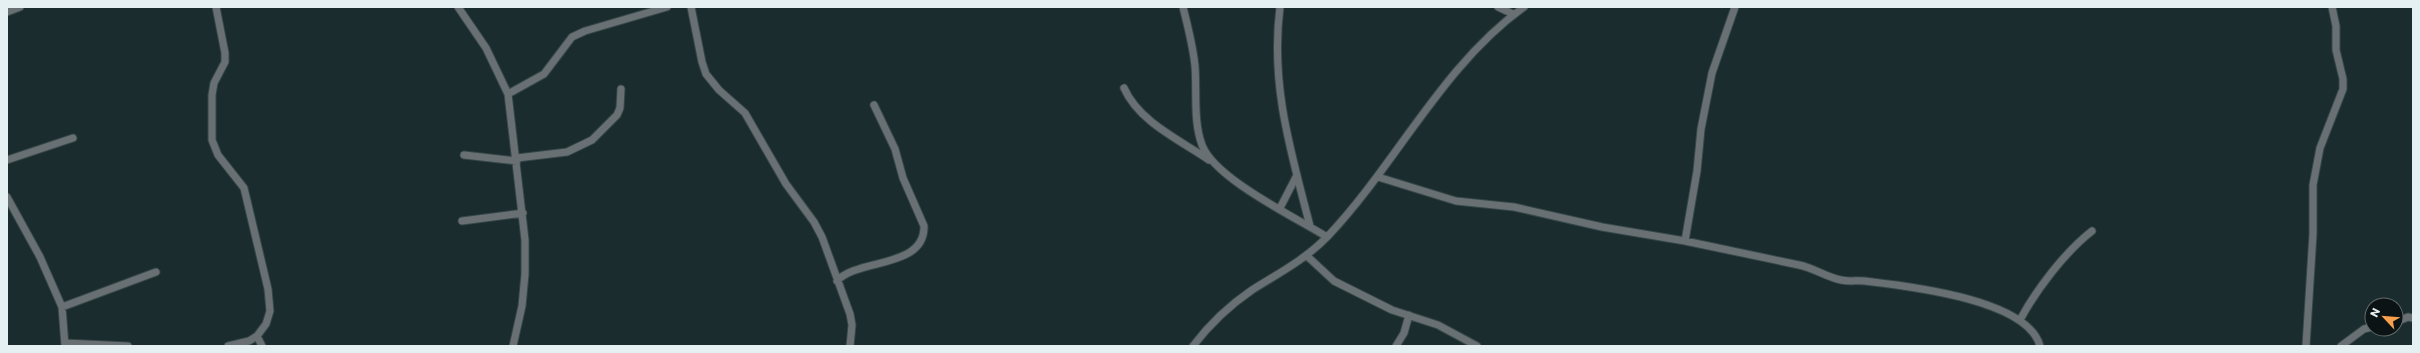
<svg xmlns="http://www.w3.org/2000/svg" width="2420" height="353" viewBox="0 0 2420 353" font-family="Poppins,sans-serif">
<rect width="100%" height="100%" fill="#1a2c2e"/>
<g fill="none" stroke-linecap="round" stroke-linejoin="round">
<g stroke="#364749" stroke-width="9">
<path id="street" d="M216 7 225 53V62L214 83 212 95V140L218 155 244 188 268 289 270 311 266 324 257 336 249 341 228 346
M458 7 486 48 508 94 525 240V274L522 306 513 346
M691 7 702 62 706 74 719 90 745 113 786 184 814 222 822 237 850 314 852 325 850 346
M1183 7C1188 27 1193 46 1195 66 1197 91 1193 121 1202 145 1215 179 1295 217 1327 237
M1280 7C1270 85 1291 152 1310 226
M1498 7 1513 14
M7 12 20 7
M1124 88C1139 122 1180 140 1209 160
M508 94 544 74 572 37 585 31 667 7
M464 155 517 161
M517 158 567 152 592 140 617 115 620 108 621 89
M7 160 73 138
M1378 177 1456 201 1514 207 1602 227 1685 241 1799 265C1814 268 1826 277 1841 280 1849 282 1857 280 1865 281 1907 286 2028 299 2040 346
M7 197 40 257 62 307 65 346
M1280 208 1297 175
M462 221 523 213
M1685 241 1697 171 1701 129 1712 73 1735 7
M1307 256 1334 281 1392 310 1438 325 1477 346
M837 281C857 258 925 269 924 226L903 178 895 149 874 105
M62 307 156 272
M2020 320C2036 290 2065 252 2092 231
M2396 322 2408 317 2413 318
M257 336 262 346
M65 343 128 346
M1193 346C1209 325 1230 305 1252 290 1279 273 1306 259 1328 236 1397 163 1442 66 1524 7
M1396 346 1404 333 1409 315
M2306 346 2313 234V185L2320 148 2343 89V79L2336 50V26L2332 7
M2341 346 2364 329 2372 327"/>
</g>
<use href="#street" stroke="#697074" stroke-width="7"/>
</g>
<rect width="2420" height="353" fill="none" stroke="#e4f0f1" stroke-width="16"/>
<g transform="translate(2384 317) rotate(296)"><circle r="19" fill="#0b1314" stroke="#626b6c"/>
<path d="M0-3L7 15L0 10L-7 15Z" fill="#f8a04b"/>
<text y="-6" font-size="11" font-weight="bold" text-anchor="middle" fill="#e4f0f1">N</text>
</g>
</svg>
